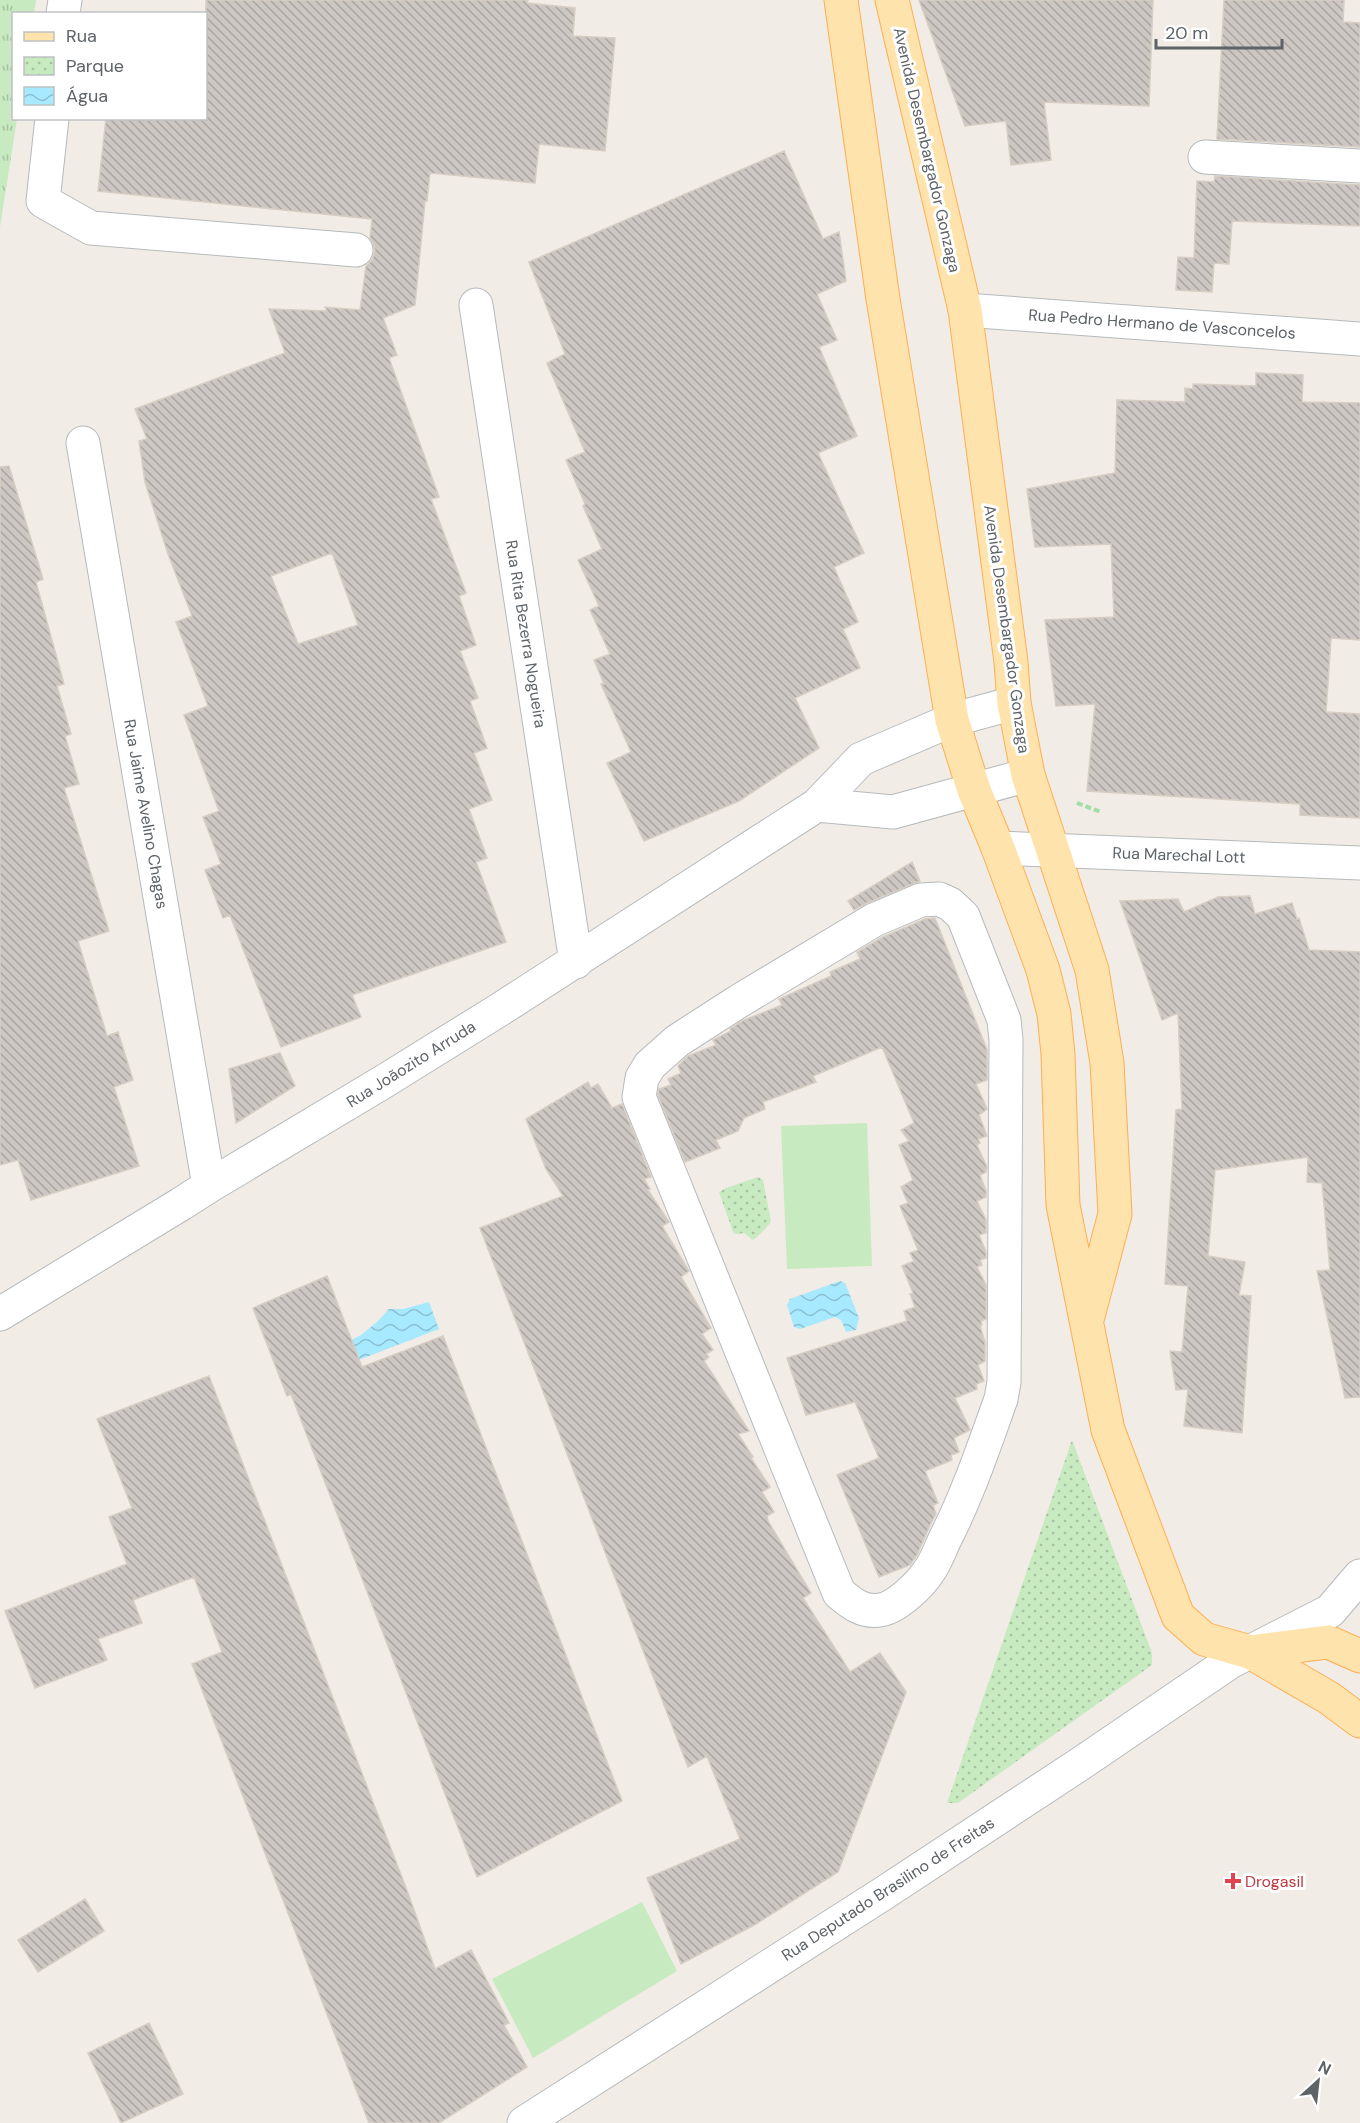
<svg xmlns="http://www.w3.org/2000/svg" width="1360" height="2123" viewBox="0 0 1360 2123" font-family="'DM Sans',sans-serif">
<defs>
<pattern id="grass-tufts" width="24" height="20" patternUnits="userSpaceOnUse" patternTransform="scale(1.5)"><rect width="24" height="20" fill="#c8eac0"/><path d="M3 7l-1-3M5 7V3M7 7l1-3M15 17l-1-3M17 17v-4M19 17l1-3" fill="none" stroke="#a6c1a0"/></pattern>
<pattern id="park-dots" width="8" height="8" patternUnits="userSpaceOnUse" patternTransform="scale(1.5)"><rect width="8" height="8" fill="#c8eac0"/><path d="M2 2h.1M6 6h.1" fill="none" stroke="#a6c1a0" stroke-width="1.8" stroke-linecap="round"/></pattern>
<pattern id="water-waves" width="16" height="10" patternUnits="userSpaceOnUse" patternTransform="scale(1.5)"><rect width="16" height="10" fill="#a7e9ff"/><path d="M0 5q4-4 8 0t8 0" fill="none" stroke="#8bc0d2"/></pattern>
<pattern id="building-back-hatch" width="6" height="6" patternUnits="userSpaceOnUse" patternTransform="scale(1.5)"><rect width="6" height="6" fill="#ccc7c2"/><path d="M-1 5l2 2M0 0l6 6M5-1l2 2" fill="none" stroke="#a9a5a1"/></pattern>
</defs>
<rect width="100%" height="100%" fill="#f1ece5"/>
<path fill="url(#grass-tufts)" d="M0 0H36L34 13 14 14V118L17 119 0 227Z"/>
<path fill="url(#park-dots)" d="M758 1177 763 1180 771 1222C769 1225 756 1239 753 1240L744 1233 736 1234 733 1232 719 1192 726 1188Z
M1072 1440 1152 1653V1665L958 1803H947Z"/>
<path fill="#c8eac0" d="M867 1123 872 1266 787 1269 781 1126Z
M642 1902 677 1971 533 2058 492 1979Z"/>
<path fill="url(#water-waves)" d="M840 1281 845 1283 859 1318 856 1330 846 1332 841 1320 835 1317 800 1329 794 1327 787 1305 790 1299Z
M429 1302 439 1329 330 1371 349 1341 361 1335 377 1322 389 1309H403Z"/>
<path fill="url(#building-back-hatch)" stroke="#d6cdc3" stroke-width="1.5" fill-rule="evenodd" d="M206 0H528L527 3 575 8 573 36 615 38 605 151 539 144 535 183 430 173 427 201H425L415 305 383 318 397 355 389 358 439 497 431 499 466 593 459 596 476 645 460 651 478 698 470 701 487 748 474 753 492 800 469 809 487 858 476 862 506 942 352 995 361 1017 281 1047 230 915 223 918 205 870 221 864 203 817 219 811 184 715 208 706 176 622 192 616 168 554 145 482 139 441 147 439 135 409 285 353 269 309 327 311 325 307 360 310 366 266 372 260 375 251 373 243 370 238 372 219 98 191 106 118H206ZM332 553 358 625 298 644 271 576Z
M919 0H1153L1149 106 1044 102 1051 160 1011 165 1006 121 965 126Z
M1224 0H1344L1343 22 1360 23V147L1217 139Z
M784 151 823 239 839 232 846 281 817 294 837 340 819 347 857 436 818 453 864 553 834 567 858 622 843 629 860 668 795 698 819 748 739 801 644 841 607 763 631 752 601 684H604L594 660 610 654 590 610 599 606 578 560 602 549 583 506 585 504 566 460 585 452 547 363 565 354 529 262Z
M1215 176 1360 185V226L1232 221 1229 264 1214 263 1212 292 1176 290 1178 257 1194 258 1197 181 1214 182Z
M1256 373 1303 375 1302 402 1360 403V640L1331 638 1326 712 1360 714V818L1300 815V804L1087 791 1095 704 1056 706 1045 620 1114 617 1111 544 1035 547 1027 489 1115 473 1117 400 1185 402V388L1193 389V384L1256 386Z
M9 466 43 579 36 582 64 684 57 686 71 734 65 736 79 784 64 788 109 931 78 941 107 1036 118 1032 133 1080 114 1087 139 1166 31 1200 18 1160 0 1165V467Z
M912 862 920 881 867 903 854 910 848 901Z
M1250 896 1255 914 1292 903 1297 919 1299 918 1309 950 1360 952V1397L1345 1398 1317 1271 1330 1270 1322 1183 1307 1182 1308 1157 1215 1170 1208 1256 1245 1262 1239 1295 1251 1296 1242 1433 1184 1426 1188 1389 1176 1390 1170 1351 1182 1352 1188 1286 1165 1284 1176 1110 1182 1109 1178 1013 1162 1020 1120 901 1178 899 1184 912 1218 897Z
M935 918 987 1050V1080L976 1084 987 1109 979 1115 987 1136 978 1139 980 1143 977 1145 987 1167 986 1172 980 1175 986 1191V1197L977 1201 986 1220V1233L979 1235 986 1252V1258L980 1260 982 1265 977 1267 986 1285V1319L981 1321 982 1325 980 1326 985 1342V1361L978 1365 984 1381 976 1384 977 1389 955 1398 970 1430 954 1438 959 1452 951 1455 952 1460 925 1471 938 1503 933 1505 936 1514 931 1523 917 1555 910 1565 879 1577 837 1475 879 1458 855 1402 806 1415 787 1358 907 1321 904 1311 915 1307 910 1294 913 1293 902 1266 914 1261 910 1253 918 1250 900 1206 908 1203 901 1187 913 1180 899 1145 909 1141 901 1130 914 1123 882 1047 813 1076 816 1082 763 1102 765 1109 744 1118 738 1131 716 1140 720 1148 685 1162 658 1095 659 1089 671 1085 668 1079 681 1073 678 1066 688 1056 716 1045 713 1040 731 1031 730 1029 742 1021 782 1005 779 999 831 976 830 972 860 959 857 952 883 937 925 919Z
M280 1053 295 1086 236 1123 229 1069Z
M588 1082 591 1088 598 1084 612 1108 622 1104 651 1177 644 1179 650 1189 648 1190 669 1222 662 1226 689 1271 681 1277 711 1328 702 1334 713 1350 706 1354 709 1357 704 1361 749 1431 738 1434 753 1457 751 1458 770 1487 762 1492 774 1512 767 1516 768 1521 811 1593 803 1598 850 1672 880 1653 906 1692 838 1872 756 1924 681 1964 647 1878 740 1839 707 1756 688 1767 480 1228 563 1196 546 1169 526 1119Z
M327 1276 362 1367 443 1336 622 1801 477 1877 291 1394 287 1396 253 1308Z
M209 1376 408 1893 435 1969 471 1950 509 2023 504 2025 527 2067 439 2123H369L192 1664 222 1652 194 1577 133 1600 142 1623 98 1639 107 1660 35 1688 5 1611 127 1564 109 1517 132 1508 97 1419Z
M85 1899 104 1931 38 1972 18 1940Z
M149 2023 183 2094 121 2123 88 2053Z"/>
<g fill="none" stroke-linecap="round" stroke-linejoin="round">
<g stroke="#b6babd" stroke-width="35">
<path id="minor" d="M63 14 65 0
M52 118 43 201 91 228 356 250
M1205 157 1360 166
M476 305 576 962
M965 310 1360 339
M83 443 209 1186
M817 805 893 812 1028 775
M998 848 1360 863
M939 899 950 904 963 916 1004 1020 1006 1040 1004 1382 1001 1399C984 1446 968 1494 945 1539 940 1549 936 1562 929 1571 920 1585 896 1608 880 1610 863 1613 851 1603 839 1593L639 1097 642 1078 650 1065 677 1041 739 1001 874 920 921 900Z
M0 1314 181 1204 209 1186 383 1082 499 1010 817 805 861 759 952 720 1014 703
M524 2123 884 1893 1080 1764 1230 1662 1330 1611 1360 1576"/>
</g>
<g stroke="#feae51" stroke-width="35">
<path id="major" d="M841 0 883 299 952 720 974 790 998 848 1043 970 1054 1014 1058 1054 1063 1205 1108 1430 1178 1616 1204 1639 1250 1652 1329 1698 1360 1721
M892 0 965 310 1011 662 1014 703 1028 775 1092 970 1107 1063 1115 1214 1088 1316
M1250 1652 1328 1642 1360 1656"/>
</g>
<path stroke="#a2dda7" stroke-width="4" stroke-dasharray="6 3" stroke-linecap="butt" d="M1077 803 1101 812"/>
<use href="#minor" stroke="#fff" stroke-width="33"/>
<use href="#major" stroke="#ffe3ac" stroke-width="33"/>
</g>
<path fill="#e0444e" stroke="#fff" stroke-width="2" d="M1230 1872h6v6h6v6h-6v6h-6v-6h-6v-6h6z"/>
<g text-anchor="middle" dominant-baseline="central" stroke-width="6" stroke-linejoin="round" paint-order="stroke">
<g font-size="16" fill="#5d6367" stroke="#fff">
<text transform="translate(927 150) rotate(77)">Avenida Desembargador Gonzaga</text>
<text transform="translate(1162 324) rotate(4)">Rua Pedro Hermano de Vasconcelos</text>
<text transform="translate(1007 629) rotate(82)">Avenida Desembargador Gonzaga</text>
<text transform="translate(526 634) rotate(81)">Rua Rita Bezerra Nogueira</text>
<text transform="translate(146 814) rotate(80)">Rua Jaime Avelino Chagas</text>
<text transform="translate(1179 855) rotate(2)">Rua Marechal Lott</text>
<text transform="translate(411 1064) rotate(-32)">Rua Joãozito Arruda</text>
<text transform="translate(888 1889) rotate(-33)">Rua Deputado Brasilino de Freitas</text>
</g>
<g font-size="16" fill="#be3a42" stroke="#fff" text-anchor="start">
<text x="1245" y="1881">Drogasil</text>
</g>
</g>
<rect x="12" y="12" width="195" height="108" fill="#ffffff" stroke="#bec1c2" stroke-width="1.5"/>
<rect x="24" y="32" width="30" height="9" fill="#ffe3ac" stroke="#bec1c2" stroke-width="1.5"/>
<text x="66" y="42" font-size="18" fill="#5d6367">Rua</text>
<rect x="24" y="57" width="30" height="18" fill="url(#park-dots)" stroke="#bec1c2" stroke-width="1.5"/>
<text x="66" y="72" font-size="18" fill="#5d6367">Parque</text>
<rect x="24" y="87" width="30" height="18" fill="url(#water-waves)" stroke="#bec1c2" stroke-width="1.5"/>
<text x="66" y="102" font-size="18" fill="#5d6367">Água</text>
<g transform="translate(1318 2081) rotate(27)" stroke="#ffffff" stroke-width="4.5" paint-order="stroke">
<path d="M0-4.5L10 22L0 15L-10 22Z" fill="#5d6367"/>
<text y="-9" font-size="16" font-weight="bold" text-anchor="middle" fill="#5d6367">N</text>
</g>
<path d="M1156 39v9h126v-9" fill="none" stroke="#5d6367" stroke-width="3"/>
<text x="1165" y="39" font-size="18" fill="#5d6367" stroke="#ffffff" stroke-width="4.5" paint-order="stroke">20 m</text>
</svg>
